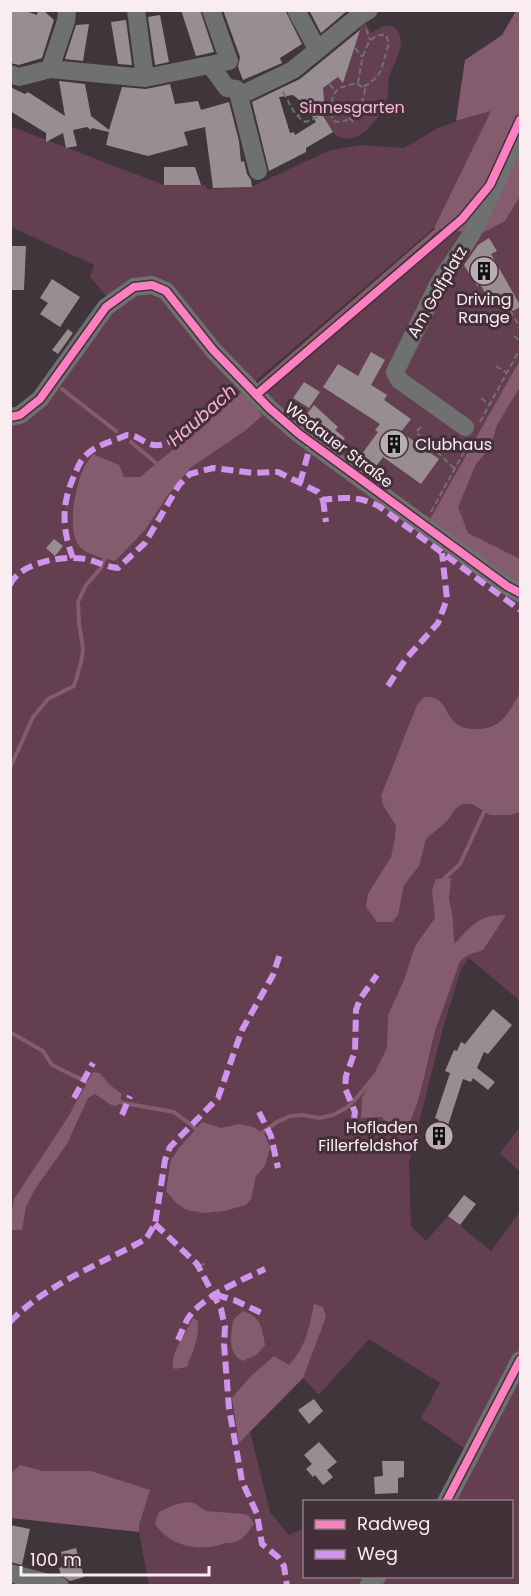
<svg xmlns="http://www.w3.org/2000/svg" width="531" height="1596" viewBox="0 0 531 1596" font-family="Poppins,sans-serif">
<rect width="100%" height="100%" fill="#3f353a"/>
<path fill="#633f50" d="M363 18 371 33C378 29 389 21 396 29 409 44 393 62 389 77 388 86 389 97 385 105 379 119 358 146 339 137 331 133 326 119 320 111L326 103 320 91 338 77 343 83Z
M520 71V1001L469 958 461 969 443 1028 409 1162 411 1226 426 1241 448 1216 491 1251 520 1211V1351L467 1450 421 1418 440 1383 369 1339 319 1395 303 1378 250 1431 270 1512 289 1535 304 1528V1576H512V1502L455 1501 520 1374V1585H149L139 1532 11 1518V425L115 306 90 277 94 265 11 227 10 126 164 185H205L207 189 251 187 330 150 362 145 404 148 440 127 492 110 434 228 245 390 251 396 443 230Z
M520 1127V1172L500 1153Z"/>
<path fill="#855c6e" d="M516 11H520V114L466 232 434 228 491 111 456 121 465 60 502 35Z
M520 149V196L505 221 478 235Z
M520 360V387L497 425 490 447 476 464 458 507 468 533 520 559V588L428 523Z
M244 390 251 396 262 416 246 430 190 468 168 495 145 530 115 561C104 558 89 556 80 547 66 531 75 489 83 470 85 464 90 459 93 454L119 465 124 477H140Z
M451 878 449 898 453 920 454 944C472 926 478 914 506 915L483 950 468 955 460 961C452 984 444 1006 436 1028 428 1053 419 1119 401 1134L381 1117 361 1118 362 1098 387 1048 388 1015 404 980 415 946 435 918 432 890 436 879Z
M93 1072 100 1073 110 1085 122 1094 118 1106 111 1105 95 1094 88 1098 67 1144 35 1189 26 1207 22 1230H12L11 1217 14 1199 68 1117Z
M202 1122 221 1128 239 1124 253 1127 265 1135 270 1148 265 1166 256 1176 251 1199 246 1205 224 1211 204 1213 187 1210 177 1204 166 1191 171 1160 179 1148Z
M314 1304 323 1307 326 1317 303 1378 239 1443 232 1398 251 1376 274 1356 289 1365C306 1347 309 1328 314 1304Z
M243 1311C261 1317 262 1327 265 1345L256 1355 243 1361C227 1354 231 1335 233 1320Z
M193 1318 198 1321C199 1338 193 1351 187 1367L174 1369C168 1356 187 1331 193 1318Z
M20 1465 43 1471H91L150 1490 139 1525V1532L11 1518V1473Z"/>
<path fill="#865b6e" d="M520 692V812L510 815H490L472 804H463L455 809 447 821 426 839 419 866 404 885 398 915 392 922H377L366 907 368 894 391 857 395 838 396 826 383 805 381 796 417 705 424 697C448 696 443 715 458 725 464 729 471 729 477 729 501 730 510 711 520 692Z
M186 1502 194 1503 206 1511 244 1514 249 1516 254 1524C249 1530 245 1538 237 1541 233 1544 228 1542 223 1544 201 1552 167 1546 155 1523L159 1512 174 1505Z"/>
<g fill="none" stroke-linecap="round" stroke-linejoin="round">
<path stroke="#865b6e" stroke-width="4" d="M256 387 439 228 498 101 520 45
M62 389 116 431
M131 442 162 468
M10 768 33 717 48 699 74 686 81 663 83 649 79 623 78 602 86 585 101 568 122 510 147 506 159 499 162 468 248 393
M10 1032 43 1051 52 1065 103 1090 123 1103 174 1112 212 1141 234 1149 253 1139 277 1122 290 1116 303 1115 319 1118 333 1115 346 1108 354 1101 378 1072 409 1025 451 933 440 914 437 896 445 878 460 864 484 812"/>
</g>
<path fill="#988e92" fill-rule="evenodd" d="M10 10H23L37 15 38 10H43L54 20 42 58 19 65 10 63Z
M181 10H200L214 52 196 56Z
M223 10H285L302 44 280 58 282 63 243 80 238 67 240 57Z
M309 10H348L321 33Z
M160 15 169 62 155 65 148 17Z
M126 20 132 65 118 64 111 22Z
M89 24 83 61 65 59 76 25Z
M360 30 343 83 338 77 323 88 324 100 326 103 320 111 333 132 306 148V152L269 171 252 102 300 79ZM293 95 304 104 316 122 295 135 294 132 290 133 279 97Z
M59 81 85 84 91 116 109 130 122 87 146 89 170 84 175 104 198 101 201 110 229 102 239 141 241 162 244 161 247 174 251 180 252 187 213 188 205 127 184 132 188 145 148 156 106 145 109 132 92 128 91 130 87 127 73 130 77 146 66 148 63 133 46 142V133L10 111V87L25 94 28 92 65 116Z
M164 167H195L201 185H164Z
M489 238 497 251 491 254 520 305V307L513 311 505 297 496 302 492 295 488 298 480 284 477 286 464 265 478 245Z
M10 246H26L24 290H10Z
M52 279 80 297 60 327 40 314 48 303 40 298Z
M68 329 73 333 58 354 52 350Z
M371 352 385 360 371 385 387 395 384 400 411 419 401 432 439 459 421 484 383 457 371 473 356 462 378 432 375 430 380 424 323 387 338 364 358 376Z
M304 382 320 392 309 408 293 398Z
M314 405 338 427 335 430 345 438 336 447 301 421Z
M54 539 63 546 55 556 46 548Z
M493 1009 512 1025 488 1054 484 1052 477 1068 495 1082 488 1090 473 1078 471 1082 463 1079 442 1144 430 1139 439 1120 435 1118 450 1073 445 1071 454 1050 457 1051 461 1042 465 1044Z
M464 1195 476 1204 460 1225 448 1216Z
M314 1399 323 1411 309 1424 298 1410Z
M319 1442 337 1462 327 1470 333 1477 323 1485 315 1475 313 1477 306 1469 312 1464 304 1455Z
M382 1461H404V1477L398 1478V1493L375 1494 374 1477 383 1476Z
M10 1525 30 1529 22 1565 10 1562Z
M76 1548 84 1577 70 1581 61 1575 59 1568 65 1566 61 1552Z"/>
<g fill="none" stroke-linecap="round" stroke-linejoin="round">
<path stroke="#727071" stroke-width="2" stroke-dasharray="6 3" stroke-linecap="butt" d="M366 29 370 40
M355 48 362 57
M358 83C361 68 363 31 386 35L389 43C381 65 386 74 363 87
M329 84 335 90
M283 92C290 103 293 116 306 122 321 115 331 114 333 95L339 88 356 83 365 89C364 103 351 127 334 121L328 110
M297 116 308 109
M349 118 356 124
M494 323 508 306 520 328
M514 336 520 341
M496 366 507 373
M481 398 490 405
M480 422 520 349
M421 427 416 432 455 469
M431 512 470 441
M199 1266 206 1263"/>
<path stroke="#6f7070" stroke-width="18" d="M136 10 145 78
M296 10 317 49
M210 65 227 88 236 89 239 96 258 171
M50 69 145 78 229 61 211 10
M10 74 19 77 50 69 66 21 67 10
M239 96 293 70 359 16 369 10
M10 417 20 415 40 399 106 307 134 287 152 285 166 291 213 350 269 408 299 434 507 586 520 593
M465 427 399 380 395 372 439 283 471 235 520 132
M446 1502 520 1360
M10 1573 60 1586
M368 1586 378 1576"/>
<path stroke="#d193ec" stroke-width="6" stroke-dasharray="12 6" stroke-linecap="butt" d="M300 483 311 443
M323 500 326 522
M73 558C62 529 61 505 74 476 77 469 80 461 85 456 95 445 114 441 127 435 135 435 138 438 145 442 160 450 172 442 184 431
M10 585C20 562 64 555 86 559 98 562 106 567 118 568L145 543 179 485 190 474 213 468 253 473 278 472 318 492 323 500C345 497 361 496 380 507L520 610
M388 686 405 660 438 623 447 599 442 553
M74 1098 93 1063
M259 1112 271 1136 278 1168
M122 1115 130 1096
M354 1118 355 1112 345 1088 346 1076 355 1051 356 1010 360 999 377 975
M155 1224 197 1264 221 1309 225 1327 224 1344 229 1408 242 1481 257 1514 262 1544 278 1557 284 1566 287 1586
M216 1295 234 1300 266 1315
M10 1322C45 1285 102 1263 146 1239L155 1224 165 1160 170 1147 218 1098 242 1030 273 975 281 951
M178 1340C182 1332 185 1321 191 1314 207 1295 243 1279 265 1269"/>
<g stroke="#443039" stroke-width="11">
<path id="cycleway" d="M256 395 462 219 490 185 520 120
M10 417 20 415 40 399 106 307 134 287 152 285 166 291 213 350 269 408 299 434 507 586 520 593
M446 1502 520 1360"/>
</g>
<use href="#cycleway" stroke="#ff80c0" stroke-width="8"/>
</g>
<defs>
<g id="building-disc" transform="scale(1.5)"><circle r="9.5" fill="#b9adb2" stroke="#443039"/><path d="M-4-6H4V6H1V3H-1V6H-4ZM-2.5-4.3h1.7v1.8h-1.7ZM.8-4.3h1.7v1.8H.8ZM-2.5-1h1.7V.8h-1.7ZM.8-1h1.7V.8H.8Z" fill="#111"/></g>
</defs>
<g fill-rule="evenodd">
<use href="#building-disc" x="484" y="271"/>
<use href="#building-disc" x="394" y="444"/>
<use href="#building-disc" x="439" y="1136"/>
</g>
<g text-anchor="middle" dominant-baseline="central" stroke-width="6" stroke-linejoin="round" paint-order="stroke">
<g font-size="16" fill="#f9bdd6" stroke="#443039">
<text x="352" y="107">Sinnesgarten</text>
</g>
<g font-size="16" fill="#faedf2" stroke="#443039">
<text transform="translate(437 292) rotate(-60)">Am Golfplatz</text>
<text transform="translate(339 445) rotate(37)">Wedauer Straße</text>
</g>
<g font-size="16" fill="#faedf2" stroke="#443039">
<text x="484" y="299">Driving<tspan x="484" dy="18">Range</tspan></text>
<text x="415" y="444" text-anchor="start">Clubhaus</text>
<text x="418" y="1127" text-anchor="end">Hofladen<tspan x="418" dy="18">Fillerfeldshof</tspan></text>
</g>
<g font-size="18" font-style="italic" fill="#fcb2d2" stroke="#443039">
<text transform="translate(202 415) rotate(-41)">Haubach</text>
</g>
</g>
<rect width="531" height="1596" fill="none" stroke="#faedf2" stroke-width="24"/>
<rect x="303" y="1500" width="210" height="78" fill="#443039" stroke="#8d7c83" stroke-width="1.5"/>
<rect x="315" y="1520" width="30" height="9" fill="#ff80c0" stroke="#8d7c83" stroke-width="1.5"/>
<text x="357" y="1530" font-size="18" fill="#faedf2">Radweg</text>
<rect x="315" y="1550" width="30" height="9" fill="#d193ec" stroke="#8d7c83" stroke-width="1.5"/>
<text x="357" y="1560" font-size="18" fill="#faedf2">Weg</text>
<path d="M21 1566v9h188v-9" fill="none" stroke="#faedf2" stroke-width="3"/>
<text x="30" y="1566" font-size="18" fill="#faedf2" stroke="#443039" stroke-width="4.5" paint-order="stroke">100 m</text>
</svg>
